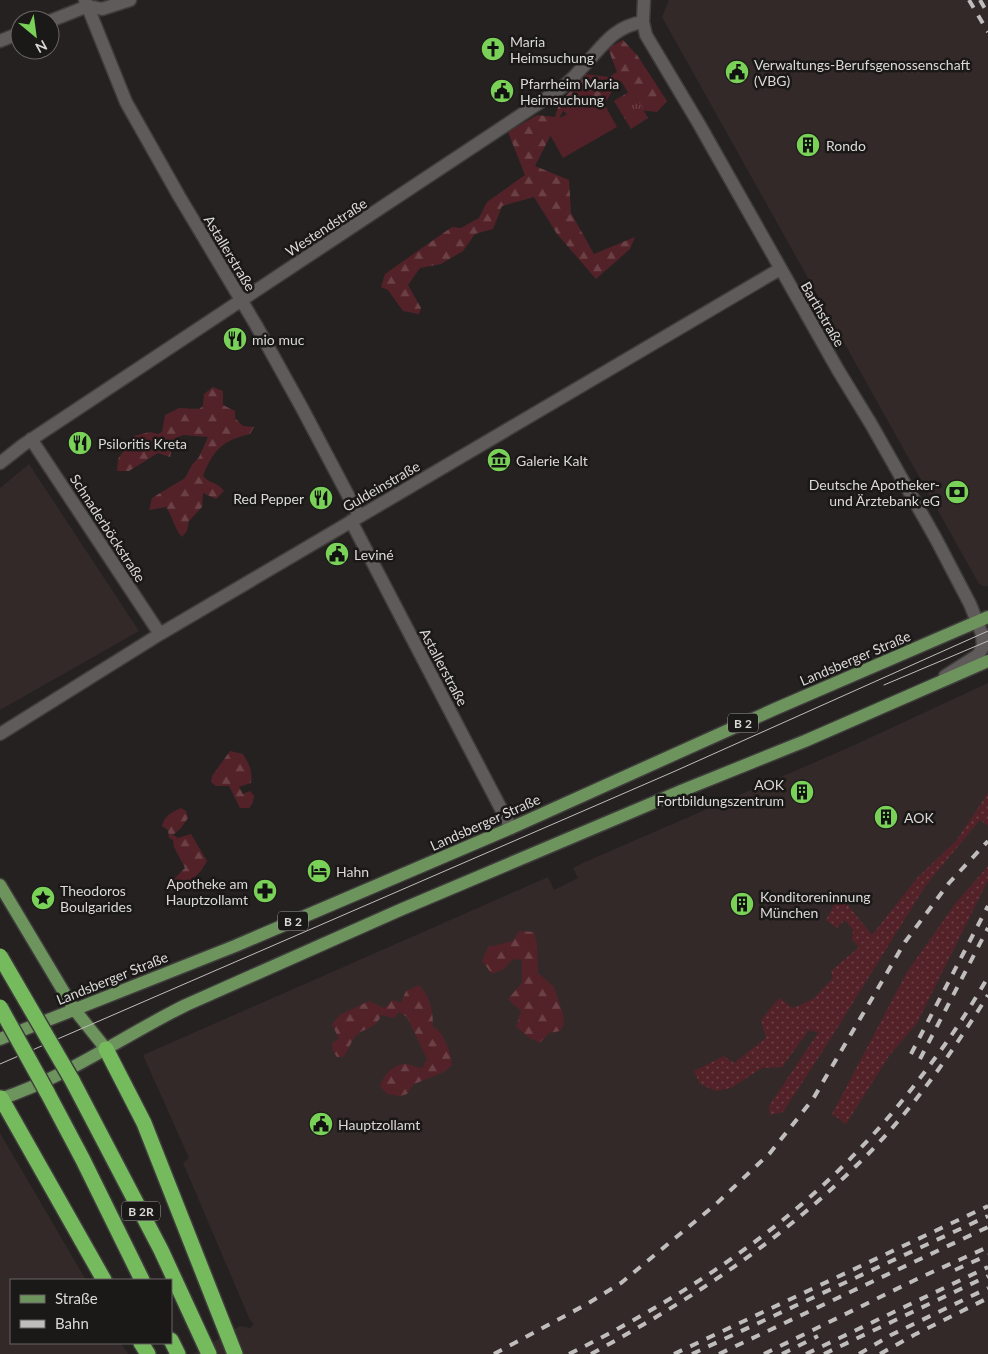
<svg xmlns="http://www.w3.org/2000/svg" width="988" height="1354" viewBox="0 0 988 1354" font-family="Lato,sans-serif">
<defs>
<pattern id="grass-dots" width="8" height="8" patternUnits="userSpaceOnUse" patternTransform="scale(1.25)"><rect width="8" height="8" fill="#532228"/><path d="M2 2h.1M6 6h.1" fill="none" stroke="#6b4146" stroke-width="1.8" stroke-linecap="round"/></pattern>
<pattern id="forest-firs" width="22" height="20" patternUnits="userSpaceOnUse" patternTransform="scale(1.25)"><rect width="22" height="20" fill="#532228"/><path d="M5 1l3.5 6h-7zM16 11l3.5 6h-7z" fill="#6b4146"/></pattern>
<pattern id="park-tufts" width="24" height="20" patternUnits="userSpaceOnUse" patternTransform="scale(1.25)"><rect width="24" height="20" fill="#532228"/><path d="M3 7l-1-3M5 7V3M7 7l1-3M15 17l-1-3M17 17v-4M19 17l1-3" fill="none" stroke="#6b4146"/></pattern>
</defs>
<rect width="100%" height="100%" fill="#252121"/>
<path fill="#332929" d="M669 0H988V586L986 587 979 584 662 17Z
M29 464 139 631 0 710V488Z
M988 683V1354H193L240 1326 250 1328 254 1324 250 1320 183 1163 189 1158 143 1055 548 877 554 890 578 878 573 868 585 862 850 747Z
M0 1133 86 1280H11V1343H121L128 1354H0Z"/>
<path fill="url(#grass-dots)" d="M988 793V826L980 820 926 885 826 1046 783 1112 770 1115 769 1106 818 1033 809 1030 782 1067 762 1068 731 1088 716 1091 700 1084 694 1071 724 1056 734 1063 766 1038 761 1020 779 998 793 1008 813 999 833 978 831 971 859 947 852 940 853 930 845 920 837 928 826 920 832 909 836 897 842 898 872 935 918 877 956 841Z
M988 866V880L917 1023 889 1056 846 1124 832 1114 907 972 955 904Z"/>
<path fill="url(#forest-firs)" d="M623 40 637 55 667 101 657 112 639 110 621 81 617 82 607 100 573 118 563 111 535 166 569 180 571 213 594 254 635 237 630 249 596 279 557 234 534 197 502 206 493 229 475 234 463 251 441 264 420 268 408 285 421 308 419 314 403 311 388 290 381 287 385 274 452 227 461 228 479 218 487 202 525 175 508 132 537 115 555 117 559 104 585 74 609 77 617 72 608 48Z
M213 387 223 391V405L235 411V418L243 426 254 427 250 434C223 440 213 450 203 476 210 484 216 481 224 491L216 499 203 493 202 507 189 521 187 531 182 537C174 528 173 517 166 507L149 510 152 498 185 478 192 465 199 457 208 437 183 435 174 439 170 457 158 453 129 471H117L118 459 134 436 150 432 158 434 162 432 165 415 179 408 199 409 203 406 204 394Z
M230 751 243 754C249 764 253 771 251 783L239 787 243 794 250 791 254 796 253 802 249 808H240L229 786H216L211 782 212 776Z
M181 808 186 811 188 818 181 828 173 835 178 838 191 834 207 861 201 871 181 890H171L169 884 185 868 174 847 173 840 169 838 168 830 162 826C164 816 172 812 181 808Z
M519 931 534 932 537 944 538 973 554 987 563 1014 564 1024 560 1031 549 1033 540 1043 528 1037 516 1027 521 1011 508 999 522 983V960L513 959 504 969 492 974 482 961 488 947 513 941Z
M419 985C430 996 433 1011 433 1027 444 1032 451 1053 452 1065L444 1072 414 1084 407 1094 400 1096 387 1094 380 1086C383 1076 394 1063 406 1064 411 1064 417 1068 422 1068L427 1059 407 1017 399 1012 394 1018 381 1015C377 1027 369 1027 359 1033 350 1040 350 1049 343 1057H337L333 1051 332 1043 339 1039 332 1024 340 1015 369 1001 384 1008 393 1000 401 1003 406 991Z"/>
<path fill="url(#park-tufts)" d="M632 90 648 118 631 129 614 101Z"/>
<path fill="#532228" d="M600 96 617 127 563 158 545 126Z"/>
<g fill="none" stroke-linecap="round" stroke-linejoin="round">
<g stroke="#3f3c3c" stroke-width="15">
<path id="minor" d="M85 0 126 102 179 196 256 325 302 408 359 516
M644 0 643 22 646 35 699 124 838 370 871 424 936 539 970 604 982 634 983 647 978 655 945 676
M50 21 88 6 102 9 130 0
M0 41 20 33
M31 439 160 634
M0 463 23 445 551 95C562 88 572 80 580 70 601 49 611 27 643 22
M351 521 511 828
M0 734 160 634 780 269"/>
</g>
<g stroke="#3f3c3c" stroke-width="15">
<path id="major" d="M0 885 74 1009 106 1049
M0 1039 235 946 511 828 775 709 988 617
M0 1099C67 1077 123 1036 186 1005L400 910 681 791 805 741 988 661"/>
</g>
<g stroke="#3f3c3c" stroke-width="18">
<path id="highway" d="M106 1049 144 1123 235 1354
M72 1080 161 1250 209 1354
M47 1092 83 1160 142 1280
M1 1098 104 1280
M171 1340 178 1354
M141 1343 148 1354"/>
</g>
<use href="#minor" stroke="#5f5b5b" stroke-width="12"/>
<use href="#major" stroke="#6d945d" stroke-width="12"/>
<use href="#highway" stroke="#76ba5e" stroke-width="15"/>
<path stroke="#c0bdbd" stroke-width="1" d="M884 685 988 641
M0 1064 673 772 988 631"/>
<path stroke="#c0bdbd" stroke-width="4" stroke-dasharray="9 9" stroke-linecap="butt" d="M969 0 988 32
M980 0 988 14
M911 1054 988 906
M920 1059 988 928
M955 1270 988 1255
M494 1354 587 1304 621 1283 716 1204 770 1153 813 1099 905 942 949 883 988 841
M569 1354C670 1304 768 1242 848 1161 874 1135 898 1107 920 1078 945 1046 968 1012 988 977
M591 1354C690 1300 775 1245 856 1166 908 1116 950 1056 988 995
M674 1354 988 1206
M692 1354 988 1216
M719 1354 988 1227
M764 1354 919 1278 988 1247
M782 1354 818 1336
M806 1354 988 1267
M824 1354 988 1276
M859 1354 891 1335 988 1288
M880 1354 914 1335 988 1298"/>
<g stroke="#3f3c3c" stroke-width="18" stroke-linecap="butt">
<path id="highway-bridge" d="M0 956 72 1080
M0 1007 47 1092"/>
</g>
<use href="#highway-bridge" stroke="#76ba5e" stroke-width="15"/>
</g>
<defs>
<g id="church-disc" transform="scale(1.25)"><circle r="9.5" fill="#79d158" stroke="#1b1818"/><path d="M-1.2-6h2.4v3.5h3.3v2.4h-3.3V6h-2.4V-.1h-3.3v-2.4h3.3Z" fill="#111"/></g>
<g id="civic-disc" transform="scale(1.25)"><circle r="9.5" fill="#79d158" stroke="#1b1818"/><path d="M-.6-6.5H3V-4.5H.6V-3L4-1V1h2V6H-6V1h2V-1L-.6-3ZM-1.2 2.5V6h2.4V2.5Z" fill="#111"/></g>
<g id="building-disc" transform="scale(1.25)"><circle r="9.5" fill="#79d158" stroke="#1b1818"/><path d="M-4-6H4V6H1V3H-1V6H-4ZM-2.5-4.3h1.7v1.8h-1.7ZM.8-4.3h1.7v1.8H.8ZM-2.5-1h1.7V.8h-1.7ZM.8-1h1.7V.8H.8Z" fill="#111"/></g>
<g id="restaurant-disc" transform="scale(1.25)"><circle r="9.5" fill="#79d158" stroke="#1b1818"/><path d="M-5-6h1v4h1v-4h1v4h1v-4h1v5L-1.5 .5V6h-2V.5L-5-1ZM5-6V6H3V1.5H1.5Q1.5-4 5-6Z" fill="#111"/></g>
<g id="museum-disc" transform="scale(1.25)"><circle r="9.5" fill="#79d158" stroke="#1b1818"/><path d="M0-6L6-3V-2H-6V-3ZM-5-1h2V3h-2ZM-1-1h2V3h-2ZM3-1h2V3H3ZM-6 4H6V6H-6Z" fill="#111"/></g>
<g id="bank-disc" transform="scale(1.25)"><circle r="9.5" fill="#79d158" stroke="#1b1818"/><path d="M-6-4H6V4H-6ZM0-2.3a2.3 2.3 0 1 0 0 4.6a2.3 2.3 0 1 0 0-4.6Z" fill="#111"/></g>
<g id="hotel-disc" transform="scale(1.25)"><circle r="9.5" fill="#79d158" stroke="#1b1818"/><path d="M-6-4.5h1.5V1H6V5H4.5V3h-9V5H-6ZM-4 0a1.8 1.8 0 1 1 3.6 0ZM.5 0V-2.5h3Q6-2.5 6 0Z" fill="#111"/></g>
<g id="pharmacy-disc" transform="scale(1.25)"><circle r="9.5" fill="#79d158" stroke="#1b1818"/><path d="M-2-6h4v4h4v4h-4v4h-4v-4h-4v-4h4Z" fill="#111"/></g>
<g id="sight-disc" transform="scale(1.25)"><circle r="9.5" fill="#79d158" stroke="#1b1818"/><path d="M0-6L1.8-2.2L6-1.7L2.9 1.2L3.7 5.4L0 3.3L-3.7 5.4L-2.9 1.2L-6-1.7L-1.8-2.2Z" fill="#111"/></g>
</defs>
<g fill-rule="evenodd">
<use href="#church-disc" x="493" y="49"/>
<use href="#civic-disc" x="737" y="72"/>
<use href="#civic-disc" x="502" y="91"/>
<use href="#building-disc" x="808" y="145"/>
<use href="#restaurant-disc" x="235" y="339"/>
<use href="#restaurant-disc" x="80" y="443"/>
<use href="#museum-disc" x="499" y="460"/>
<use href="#bank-disc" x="957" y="492"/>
<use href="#restaurant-disc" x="321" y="498"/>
<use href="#civic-disc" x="337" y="554"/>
<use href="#building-disc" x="802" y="792"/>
<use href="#building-disc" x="886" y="817"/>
<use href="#hotel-disc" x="319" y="871"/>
<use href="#pharmacy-disc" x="265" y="891"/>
<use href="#sight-disc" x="43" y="898"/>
<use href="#building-disc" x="742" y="904"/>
<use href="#civic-disc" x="321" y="1124"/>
</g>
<g text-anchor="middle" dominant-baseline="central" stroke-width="5" stroke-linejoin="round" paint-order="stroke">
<g fill="#1b1818" stroke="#a19e9e" stroke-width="1">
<rect x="728" y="713.5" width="30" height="19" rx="4"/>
<rect x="278" y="911.5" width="30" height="19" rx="4"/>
<rect x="122" y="1201.5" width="38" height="19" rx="4"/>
</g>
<g font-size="12" font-weight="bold" fill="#dbd8d8">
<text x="743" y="723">B 2</text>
<text x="293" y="921">B 2</text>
<text x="141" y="1211">B 2R</text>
</g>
<g font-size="14" fill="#dbd8d8" stroke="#1b1818" text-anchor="start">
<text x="510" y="41">Maria<tspan x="510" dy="16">Heimsuchung</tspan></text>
<text x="754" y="64">Verwaltungs-Berufsgenossenschaft<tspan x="754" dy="16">(VBG)</tspan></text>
<text x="520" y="83">Pfarrheim Maria<tspan x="520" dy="16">Heimsuchung</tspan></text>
<text x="826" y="145">Rondo</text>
<text x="252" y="339">mio muc</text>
<text x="98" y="443">Psiloritis Kreta</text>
<text x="516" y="460">Galerie Kalt</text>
<text x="940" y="484" text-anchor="end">Deutsche Apotheker-<tspan x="940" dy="16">und Ärztebank eG</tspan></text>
<text x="304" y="498" text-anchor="end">Red Pepper</text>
<text x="354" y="554">Leviné</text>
<text x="784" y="784" text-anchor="end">AOK<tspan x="784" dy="16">Fortbildungszentrum</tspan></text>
<text x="904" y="817">AOK</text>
<text x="336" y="871">Hahn</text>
<text x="248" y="883" text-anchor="end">Apotheke am<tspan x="248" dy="16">Hauptzollamt</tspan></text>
<text x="60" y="890">Theodoros<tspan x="60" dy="16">Boulgarides</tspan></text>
<text x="760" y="896">Konditoreninnung<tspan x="760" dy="16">München</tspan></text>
<text x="338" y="1124">Hauptzollamt</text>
</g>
<g font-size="14" fill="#dbd8d8" stroke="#1b1818">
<text transform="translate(326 227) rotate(-33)">Westendstraße</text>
<text transform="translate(230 253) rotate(59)">Astallerstraße</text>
<text transform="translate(823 314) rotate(60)">Barthstraße</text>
<text transform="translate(381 486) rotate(-30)">Guldeinstraße</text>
<text transform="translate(108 528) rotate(57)">Schnaderböckstraße</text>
<text transform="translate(855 658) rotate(-23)">Landsberger Straße</text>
<text transform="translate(444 667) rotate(62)">Astallerstraße</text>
<text transform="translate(485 822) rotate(-24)">Landsberger Straße</text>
<text transform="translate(112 978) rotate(-22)">Landsberger Straße</text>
</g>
</g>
<rect x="10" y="1279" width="162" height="65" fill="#1b1818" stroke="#686565"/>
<rect x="20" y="1295" width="25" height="8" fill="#6d945d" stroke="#686565"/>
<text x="55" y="1304" font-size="15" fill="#dbd8d8">Straße</text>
<rect x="20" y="1320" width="25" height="8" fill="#c0bdbd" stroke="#686565"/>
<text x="55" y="1329" font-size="15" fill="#dbd8d8">Bahn</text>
<g transform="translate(35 35) rotate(151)"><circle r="24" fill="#1b1818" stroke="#686565"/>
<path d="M0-4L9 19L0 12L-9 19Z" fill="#79d158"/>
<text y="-8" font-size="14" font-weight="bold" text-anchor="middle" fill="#dbd8d8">N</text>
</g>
</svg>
